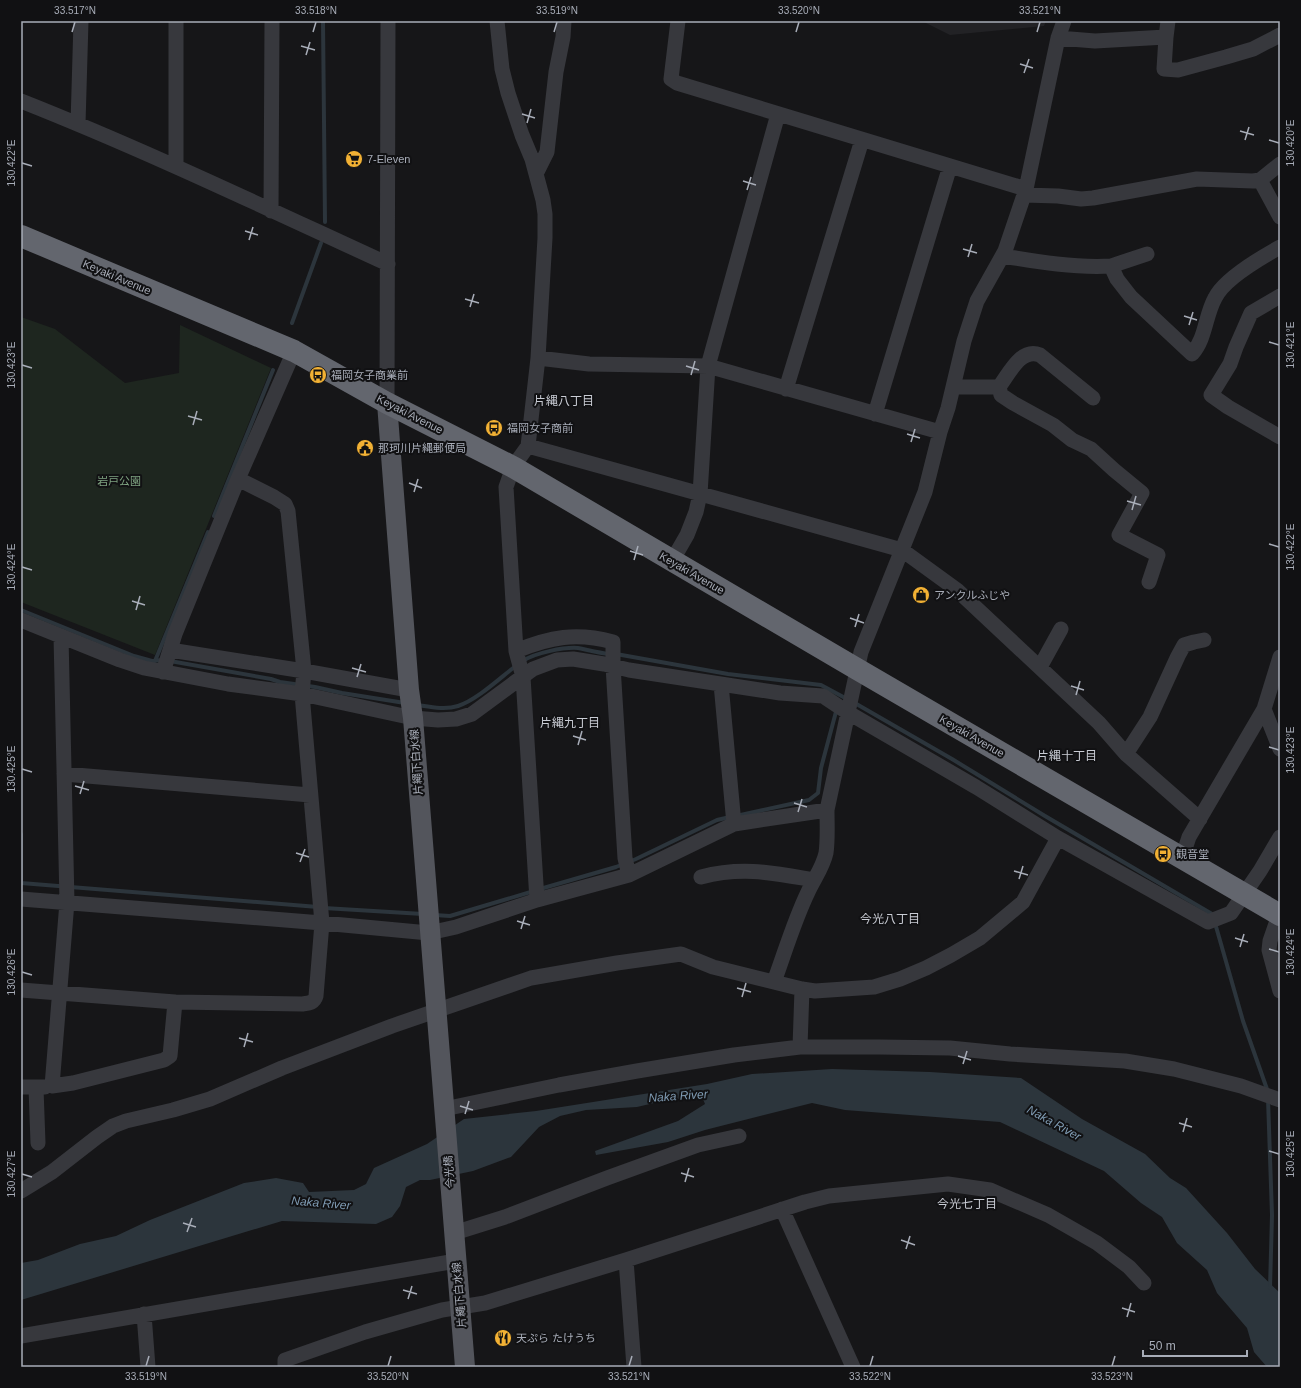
<svg xmlns="http://www.w3.org/2000/svg" width="1301" height="1388" viewBox="0 0 1301 1388" font-family="Arial,'Noto Sans JP',sans-serif">
<rect width="100%" height="100%" fill="#161618"/>
<path fill="#222225" d="M922 21H1046L1044 26 950 35Z"/>
<path fill="#1e261f" d="M21 317 55 329 125 383 179 373 180 325 271 368 155 655 21 602Z"/>
<path fill="#2c353c" d="M832 1069 930 1072 1021 1078 1082 1119 1145 1154 1170 1178 1186 1188 1227 1233 1255 1269 1280 1293V1367H1267L1254 1352 1247 1328 1217 1293 1207 1270 1177 1243 1162 1217 1141 1203 1104 1171 1000 1122 845 1110 812 1103 705 1130 668 1142 596 1155 595 1151 678 1121 705 1104 703 1099H671L637 1107 586 1110 560 1116 539 1127 511 1157 473 1171 430 1180H420L406 1187 400 1206 392 1217 376 1224 282 1221 21 1300V1263L38 1260 80 1244 116 1236 150 1220 244 1183 276 1178 303 1183 309 1192 354 1190 366 1184 374 1168 427 1144 464 1119 536 1111 707 1084 752 1074Z"/>
<g fill="none" stroke-linecap="round" stroke-linejoin="round">
<path stroke="#2c353c" stroke-width="4" d="M323 21 325 222
M292 323 321 243
M214 516 273 370
M21 610 134 656 152 661 163 660
M616 654 728 674 821 685 847 699
M155 661 208 532
M170 661 271 679 280 682 315 687 342 693 405 703
M523 661C534 653 564 647 578 648 588 650 599 653 609 654
M853 702 952 759 1045 816 1212 914 1213 916
M418 705C431 707 445 710 458 706 477 700 501 677 517 665
M736 816 809 800 818 793 821 768 837 708
M21 834V883
M21 883 318 907
M540 889 616 867 636 859 717 820 730 817
M324 908 423 914
M434 915 450 916 534 891
M1215 923 1243 1021 1268 1092
M1268 1099 1272 1215 1270 1288"/>
<path stroke="#37383d" stroke-width="15" d="M497 21 502 69 508 93 522 135 532 159 543 200 545 214V238L538 358 528 446 513 467 506 487 516 651 523 677 537 900
M678 21 671 79 677 83 1026 189
M1166 37 1164 69 1178 70 1226 57 1253 49 1280 35
M1058 38 1095 41 1166 37 1168 21
M21 101C145 150 266 208 388 264
M78 124 81 21
M176 166V21
M536 174 547 152 556 72 563 37 564 21
M1260 180 1280 217
M1024 195 1058 196 1081 199 1093 198 1197 179 1253 181 1260 180 1280 164
M271 211 272 21
M1003 256C1039 262 1075 268 1111 266L1117 279 1131 297 1192 354C1206 338 1205 316 1215 298 1224 279 1262 257 1280 247
M1111 266 1147 254
M1280 296 1251 313 1236 347 1230 364 1211 395 1228 407 1280 437
M538 358 589 364 708 366 940 432
M953 387H999
M786 389 862 140
M1093 398 1040 355C1021 347 1009 374 999 387L1001 395 1013 403 1053 425 1072 440 1091 449 1114 470 1142 493 1119 535 1158 555 1149 582
M387 403 388 21
M875 414 950 166
M528 446 902 550 957 590 1099 723 1126 754 1200 819
M672 561 687 535 696 512 700 494 708 366 778 114
M21 620 120 660 144 668 228 684 302 694 413 718 438 720 456 719 472 714 533 669 557 660 573 659 604 664 629 670 780 693 823 696 847 712 976 787 1058 838 1208 922 1231 913 1260 871 1280 837
M61 636 67 902 52 1086 73 1083 164 1060 170 1056 175 1002
M170 650 304 671 409 690
M516 651C550 637 576 632 613 642V666L625 858 629 875
M1040 667 1061 629
M163 672 175 634 238 479 294 351
M721 684 734 824
M1264 709 1280 749
M1126 754 1150 717 1178 656 1184 645 1194 642 1204 640
M64 774 310 795
M1182 858 1189 837 1264 709 1280 657
M701 877C743 866 773 873 814 880
M21 899 322 923 429 933 456 927 537 900 629 875 734 824 827 810 861 652 925 492 940 432 948 408 964 341 977 301 1005 251 1026 189 1058 38 1064 21
M1279 915 1270 941 1269 950 1280 991
M774 982C785 952 794 921 808 892 814 879 823 867 826 853 828 839 827 824 827 810
M21 990 175 1002 302 1004C309 1003 314 1003 316 996L322 923 302 694 304 671 288 511 285 504 274 497 238 479
M800 1047 802 989
M21 1087H45
M36 1088 38 1143
M444 1109 559 1085 637 1071 734 1055 800 1047H879L950 1048 1010 1054 1125 1061 1174 1069 1241 1086 1280 1100
M21 1191 52 1172 97 1137 113 1126 126 1121 173 1110 210 1099 282 1068 392 1026 531 978 617 963 681 954 713 967 802 989 815 991 874 987 900 979 926 968 951 955 980 938 1023 902 1058 838
M782 1209 853 1367
M454 1233 505 1217 607 1178 698 1145 739 1136
M626 1260 634 1367
M144 1314 148 1367
M21 1336 456 1261
M285 1367V1360L365 1332 442 1310 485 1303 626 1260 805 1202 829 1196 948 1184 990 1190 1048 1215 1097 1243 1129 1267 1144 1283"/>
<path stroke="#53555c" stroke-width="20" d="M387 403 409 690 413 718 465 1367"/>
<path stroke="#63666e" stroke-width="22" d="M21 236 294 351 387 403 513 467 857 669 1280 915"/>
</g>
<path fill="none" stroke="#a8adb8" stroke-width="1.5" d="M72 32 75 22M313 32 316 22M554 32 557 22M796 32 799 22M1037 32 1040 22M301 46 315 50M306 55 310 42M1020 64 1033 68M1024 73 1029 59M522 114 535 118M527 123 531 109M1240 131 1254 135M1245 140 1249 127M1269 140 1279 143M22 163 32 166M743 181 756 185M747 190 751 177M245 231 258 235M249 240 253 227M963 249 977 253M968 257 972 244M465 299 479 303M470 307 474 294M1184 316 1197 320M1189 325 1193 312M1269 342 1279 345M22 365 32 368M686 366 699 370M691 375 695 361M188 416 202 420M193 425 197 411M907 434 920 438M911 442 915 429M409 483 422 488M414 492 418 479M1127 501 1141 505M1132 510 1136 496M1269 544 1279 547M630 551 643 555M634 560 638 546M22 567 32 570M132 601 145 605M136 610 140 596M850 618 864 623M855 627 859 614M352 668 366 672M357 677 361 664M1071 686 1084 690M1076 695 1080 681M573 736 586 740M578 745 582 731M1269 747 1279 750M22 769 32 772M75 786 89 790M80 794 84 781M794 803 807 807M798 812 802 799M296 853 309 857M300 862 305 849M1014 871 1028 875M1019 879 1023 866M517 921 530 925M521 929 525 916M1235 938 1248 942M1240 947 1244 934M1269 949 1279 952M22 972 32 975M737 988 751 992M742 997 746 983M239 1038 253 1042M244 1047 248 1033M958 1056 971 1060M963 1064 967 1051M460 1106 473 1110M465 1114 469 1101M1179 1123 1192 1127M1183 1132 1187 1118M1269 1151 1279 1154M681 1173 694 1177M22 1174 32 1177M685 1182 689 1168M183 1223 196 1227M187 1232 192 1218M901 1240 915 1245M906 1249 910 1236M403 1290 417 1294M408 1299 412 1286M1122 1308 1135 1312M1127 1317 1131 1303M146 1366 149 1356M388 1366 391 1356M629 1366 632 1356M870 1366 873 1356M1112 1366 1115 1356"/>
<defs>
<g id="supermarket-disc" transform="scale(0.9)"><circle r="9.5" fill="#f2b134" stroke="#111113"/><path d="M-6-5.5h2.5l.6 2H6L4.5 2H-2.5L-4.4-4H-6ZM-1.5 3.2a1.3 1.3 0 1 0 .1 0ZM3 3.2a1.3 1.3 0 1 0 .1 0Z" fill="#111"/></g>
<g id="bus-disc" transform="scale(0.9)"><circle r="9.5" fill="#f2b134" stroke="#111113"/><path d="M-5-6H5V4H4V6H2V4H-2V6H-4V4H-5ZM-3.5-4V0h7V-4ZM-3.5 1.2v1.5H-2V1.2ZM2 1.2v1.5H3.5V1.2Z" fill="#111"/></g>
<g id="civic-disc" transform="scale(0.9)"><circle r="9.5" fill="#f2b134" stroke="#111113"/><path d="M-.6-6.5H3V-4.5H.6V-3L4-1V1h2V6H-6V1h2V-1L-.6-3ZM-1.2 2.5V6h2.4V2.5Z" fill="#111"/></g>
<g id="shop-disc" transform="scale(0.9)"><circle r="9.5" fill="#f2b134" stroke="#111113"/><path d="M-5-2.5h2.3a2.7 3.5 0 0 1 5.4 0H5L5.5 6h-11ZM-1.5-2.5h3a1.5 2.3 0 0 0-3 0Z" fill="#111"/></g>
<g id="restaurant-disc" transform="scale(0.9)"><circle r="9.5" fill="#f2b134" stroke="#111113"/><path d="M-5-6h1v4h1v-4h1v4h1v-4h1v5L-1.5 .5V6h-2V.5L-5-1ZM5-6V6H3V1.5H1.5Q1.5-4 5-6Z" fill="#111"/></g>
</defs>
<g fill-rule="evenodd">
<use href="#supermarket-disc" x="354" y="159"/>
<use href="#bus-disc" x="318" y="375"/>
<use href="#bus-disc" x="494" y="428"/>
<use href="#civic-disc" x="365" y="448"/>
<use href="#shop-disc" x="921" y="595"/>
<use href="#bus-disc" x="1163" y="854"/>
<use href="#restaurant-disc" x="503" y="1338"/>
</g>
<g text-anchor="middle" dominant-baseline="central" stroke-width="4" stroke-linejoin="round" paint-order="stroke">
<g font-size="11" fill="#a8adb8" stroke="#111113" text-anchor="start">
<text x="367" y="159">7-Eleven</text>
<text x="331" y="375">福岡女子商業前</text>
<text x="507" y="428">福岡女子商前</text>
<text x="378" y="448">那珂川片縄郵便局</text>
<text x="934" y="595">アンクルふじや</text>
<text x="1176" y="854">観音堂</text>
<text x="516" y="1338">天ぷら たけうち</text>
</g>
<g font-size="11" fill="#a8adb8" stroke="#111113">
<text transform="translate(117 277) rotate(23)">Keyaki Avenue</text>
<text transform="translate(410 414) rotate(27)">Keyaki Avenue</text>
<text transform="translate(692 573) rotate(30)">Keyaki Avenue</text>
<text transform="translate(972 736) rotate(30)">Keyaki Avenue</text>
<text transform="translate(416 762) rotate(-94)">片繩下白水線</text>
<text transform="translate(449 1172) rotate(-95)">今光橋</text>
<text transform="translate(459 1295) rotate(-95)">片繩下白水線</text>
</g>
<g font-size="11" fill="#7fa381" stroke="#111113">
<text x="119" y="481">岩戸公園</text>
</g>
<g font-size="12" fill="#c9ccd4" stroke="#111113">
<text x="564" y="401">片縄八丁目</text>
<text x="570" y="723">片縄九丁目</text>
<text x="1067" y="756">片縄十丁目</text>
<text x="890" y="919">今光八丁目</text>
<text x="967" y="1204">今光七丁目</text>
</g>
<g font-size="12" font-style="italic" fill="#7f9bb3" stroke="#111113">
<text transform="translate(678 1096) rotate(-4)">Naka River</text>
<text transform="translate(1054 1123) rotate(29)">Naka River</text>
<text transform="translate(321 1203) rotate(5)">Naka River</text>
</g>
</g>
<rect width="1301" height="1388" fill="none" stroke="#111113" stroke-width="44"/>
<path d="M1143 1350v6h104v-6" fill="none" stroke="#a8adb8" stroke-width="2"/>
<text x="1149" y="1350" font-size="12" fill="#a8adb8" stroke="#111113" stroke-width="3" paint-order="stroke">50 m</text>
<rect x="22" y="22" width="1257" height="1344" fill="none" stroke="#a8adb8" stroke-width="1.5"/>
<g font-size="10" text-anchor="middle" fill="#a8adb8">
<text x="75" y="14">33.517°N</text>
<text x="316" y="14">33.518°N</text>
<text x="557" y="14">33.519°N</text>
<text x="799" y="14">33.520°N</text>
<text x="1040" y="14">33.521°N</text>
<text transform="translate(1290 143) rotate(-90)" y="4">130.420°E</text>
<text transform="translate(11 163) rotate(-90)" y="4">130.422°E</text>
<text transform="translate(1290 345) rotate(-90)" y="4">130.421°E</text>
<text transform="translate(11 365) rotate(-90)" y="4">130.423°E</text>
<text transform="translate(1290 547) rotate(-90)" y="4">130.422°E</text>
<text transform="translate(11 567) rotate(-90)" y="4">130.424°E</text>
<text transform="translate(1290 750) rotate(-90)" y="4">130.423°E</text>
<text transform="translate(11 769) rotate(-90)" y="4">130.425°E</text>
<text transform="translate(1290 952) rotate(-90)" y="4">130.424°E</text>
<text transform="translate(11 972) rotate(-90)" y="4">130.426°E</text>
<text transform="translate(1290 1154) rotate(-90)" y="4">130.425°E</text>
<text transform="translate(11 1174) rotate(-90)" y="4">130.427°E</text>
<text x="146" y="1380">33.519°N</text>
<text x="388" y="1380">33.520°N</text>
<text x="629" y="1380">33.521°N</text>
<text x="870" y="1380">33.522°N</text>
<text x="1112" y="1380">33.523°N</text>
</g>
</svg>
